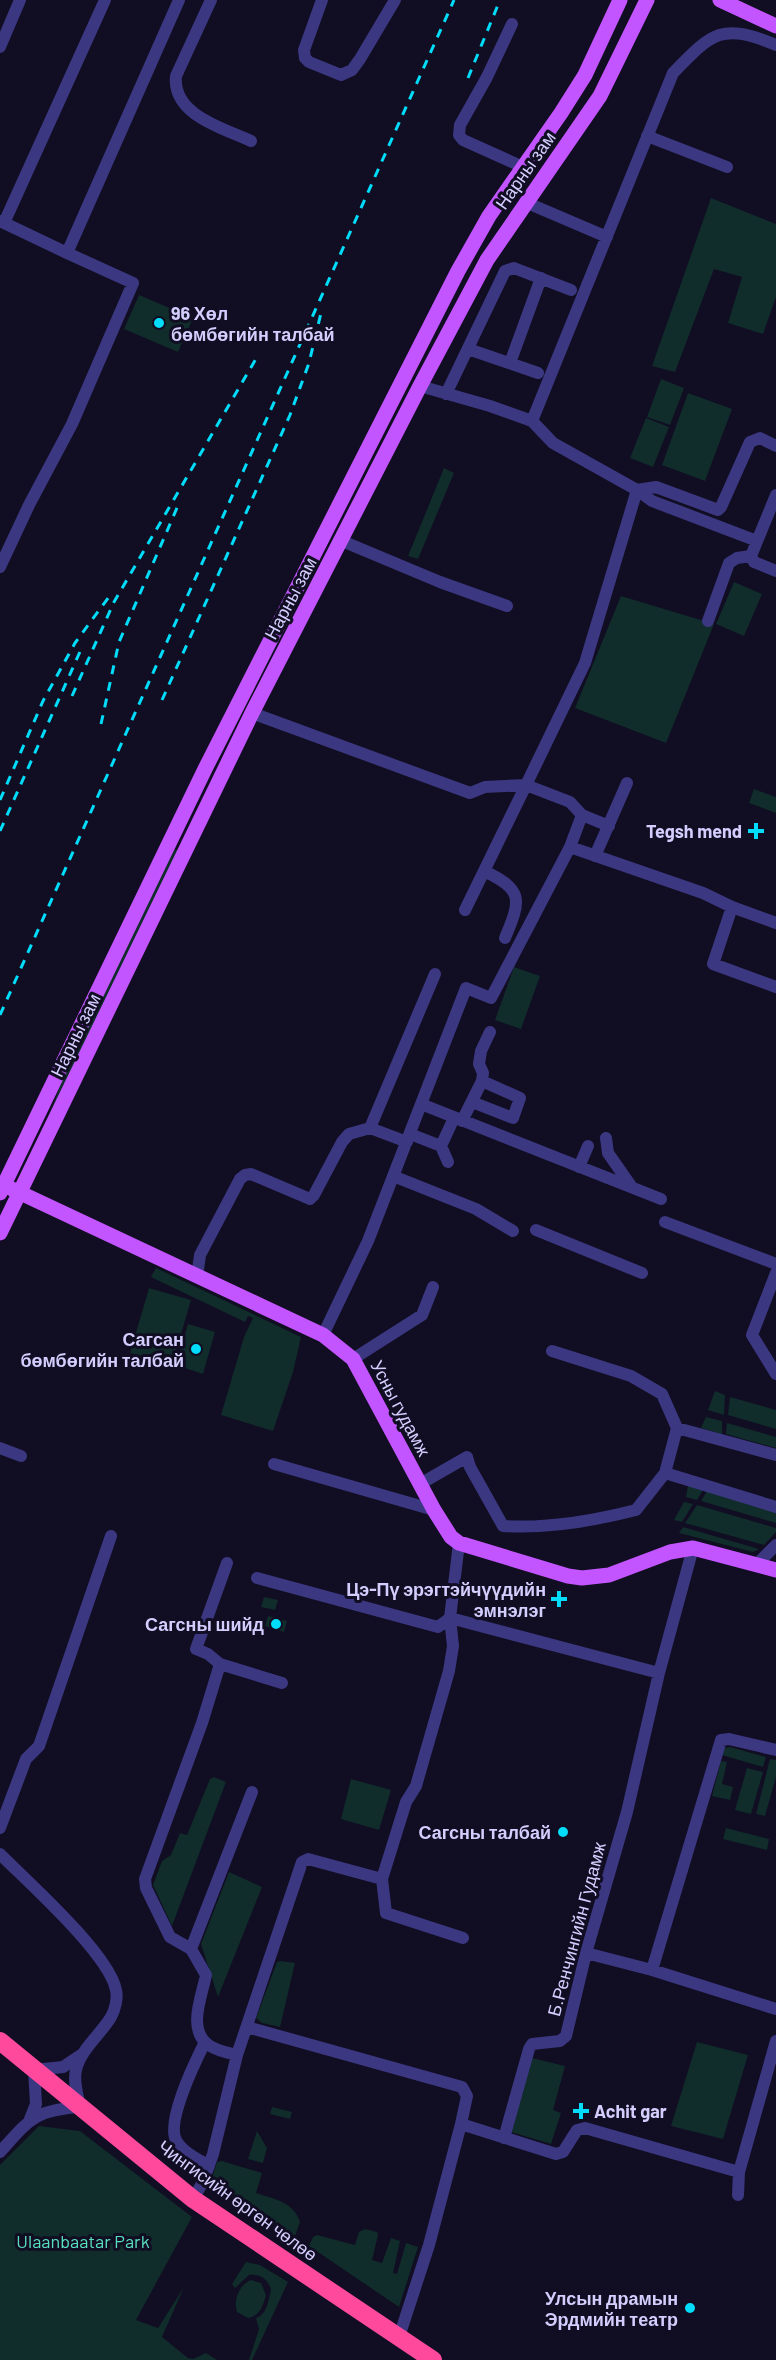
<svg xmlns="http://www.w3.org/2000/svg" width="776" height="2360" viewBox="0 0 776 2360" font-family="Barlow,sans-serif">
<rect width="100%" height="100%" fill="#110d22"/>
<path fill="#102c2b" d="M711 198 776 224V297L763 334 728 323 742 277 714 269 675 372 652 366Z
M139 295 193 318 178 352 124 329Z
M661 379 684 388 670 425 647 417Z
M688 393 732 409 705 481 662 465Z
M646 418 669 427 653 467 630 458Z
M444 468 454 473 418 559 408 556Z
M734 582 762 594 744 636 716 624Z
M621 596 714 624 666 743 575 708Z
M754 789 776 797V813L749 803Z
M174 849 180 851 47 1124 62 1079Z
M514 967 540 976 521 1029 495 1020Z
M156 1268 301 1337 293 1372 273 1431 221 1415 244 1337 253 1318 248 1316 245 1322 151 1277Z
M149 1288 191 1300 172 1365 130 1353Z
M188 1324 215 1332 203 1374 176 1365Z
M715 1391 725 1395 724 1415 708 1410Z
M730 1397 776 1410V1429L728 1415Z
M706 1417 722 1421V1434L701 1428Z
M727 1423 776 1437V1448L726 1434Z
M688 1486 703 1490 697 1500 686 1497Z
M707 1491 776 1511V1523L701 1501Z
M684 1502 693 1504 682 1522 674 1520Z
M697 1505 776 1528V1532L764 1545 685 1523Z
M683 1527 759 1549 753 1552 679 1533Z
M264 1597 278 1600 275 1610 261 1607Z
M268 1616 287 1621 284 1632 265 1626Z
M730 1747 766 1757 763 1767 722 1755 725 1748Z
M770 1759 776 1760V1777L765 1816 756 1814Z
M721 1761 727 1762 722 1784 733 1787 730 1800 712 1796Z
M747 1768 763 1772 751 1814 735 1810Z
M214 1777 226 1782 172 1926 153 1885 162 1861 171 1855 180 1833 187 1835 210 1779Z
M351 1779 391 1790 379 1830 341 1819Z
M726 1828 769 1839 767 1850 723 1839Z
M229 1872 262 1887 218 1997 201 1944Z
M281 1961 295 1963 280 2027 262 2023 256 2018 277 1962Z
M697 2042 748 2055 723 2139 671 2126Z
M532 2058 565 2066 553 2110 561 2113 551 2144 511 2132Z
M272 2107 292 2112 290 2119 270 2114Z
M39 2126 80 2131 192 2217 136 2320 158 2328 184 2287 162 2337 188 2358 193 2359 206 2353 217 2360H0V2165Z
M257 2131 267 2148 263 2163 248 2159Z
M222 2161 262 2173 256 2193C274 2199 294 2202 300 2222L295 2236 211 2181 217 2162Z
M365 2229 377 2232 378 2235 372 2260 382 2263 391 2238 400 2241 393 2273 397 2274 406 2243 418 2247 399 2307 309 2246 313 2237 317 2235 355 2245 359 2232Z
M246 2262 260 2265 288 2282 252 2360H249L259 2329 256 2318C267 2315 269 2299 271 2289 267 2278 260 2274 249 2275L235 2288 232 2284Z
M251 2280 261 2283 266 2295C263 2306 260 2316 248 2318L237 2312C233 2300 239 2285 251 2280Z"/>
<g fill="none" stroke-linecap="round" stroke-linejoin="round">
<path stroke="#3b3781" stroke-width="12" d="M211 0 176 76C172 115 223 128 251 141
M322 0 304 50 305 58 309 62 341 75 352 70 360 59 395 0
M512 24 487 77 460 125 459 135 463 140 523 167
M0 47 20 0
M647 136 727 167
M525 202 607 237
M0 221 67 253 179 0
M4 223 105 0
M468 349 538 373
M510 363 541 278
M420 386 490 406 532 421 553 443 637 490 652 501 757 541
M446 394 505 271 514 268 571 290
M532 421 673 73C712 33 721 22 776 45
M637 490 656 487 718 510 721 507 750 442 760 438 776 446
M776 495 751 556 754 562 776 571
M342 541 440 582 507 606
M0 567 29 505 72 424 133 283 67 253
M708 621 729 563 737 558 751 556
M252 713 470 793 485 787 526 785 465 910
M582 815 609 826
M570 847 582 815 570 802 526 785 585 663 637 490
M595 856 627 783
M484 871C524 890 521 900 505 938
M732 907 713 964 776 987
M472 1102 513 1118 520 1098 482 1081
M421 1104 661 1199
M462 1121 482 1081 483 1073 479 1064 481 1051 490 1032
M410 1134 441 1146 448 1162
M606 1138 608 1153 631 1186
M407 1142 370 1128 435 974
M441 1146 454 1118
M579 1167 588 1146
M393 1176 476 1209 513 1231
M665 1222 776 1264
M536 1230 642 1273
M776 1273 752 1335 776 1374
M197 1277 200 1255 240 1179 245 1175 251 1174 310 1199 314 1195 342 1142 349 1134 370 1128
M323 1335 368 1241 466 988 491 998 570 847 703 893 732 907 776 923
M552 1351 631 1376 662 1394 677 1428
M353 1359 422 1315 433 1287
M0 1448 21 1456
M274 1464 434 1510
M665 1473 776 1507
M420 1484 467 1457 470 1467 503 1526C549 1529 593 1521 636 1510L665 1473 677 1428 776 1455
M459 1543 450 1618 453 1646 449 1671 416 1786 406 1802 382 1879 386 1913 463 1938
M757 1564 776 1545
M257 1578 438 1627 450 1618 659 1673
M220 1664 208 1654 196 1649 227 1563
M0 1828 26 1759 39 1746 111 1536
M0 1854C28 1882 109 1954 116 1990 118 1998 115 2010 111 2017 101 2034 80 2050 76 2070 73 2082 78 2096 80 2107 34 2110 29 2120 0 2152
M191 1949 252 1792
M586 1953 652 1970 776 2009
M652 1970 721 1740 729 1739 776 1750
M247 2027 462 2087 467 2096 461 2124
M205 2042C196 2060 166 2121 176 2140 182 2152 198 2159 209 2166
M237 2055C229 2053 218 2051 210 2046 186 2031 202 1996 206 1975L191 1949 170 1937 146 1888 145 1879 202 1723 220 1664 282 1683
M30 2119 36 2104 34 2070 63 2067 81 2055
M504 2138 529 2049 532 2044 560 2041 566 2036 586 1953 627 1812 659 1673 693 1548
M738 2195 739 2172 776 2041
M193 2199 203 2182 213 2154 237 2055 302 1862 308 1859 382 1879
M399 2337 429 2245 461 2124 556 2154 563 2152 577 2130 585 2128 739 2172"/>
<path stroke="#c255ff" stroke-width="15" d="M720 0 776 26
M12 1189 323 1335 353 1359 434 1510 451 1537 459 1543 568 1576 582 1578 609 1575 670 1552 693 1548 776 1570
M0 1193 205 769 458 271 489 216 561 113 585 75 620 0
M0 1233 252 713 420 386 487 260 600 96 647 0"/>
<path stroke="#ff499d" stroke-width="18" d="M0 2041 193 2199 433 2360"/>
<path stroke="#00dcf9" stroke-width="3" stroke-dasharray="9 8" stroke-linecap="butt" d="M468 78 500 0
M72 696 114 602 257 357
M162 700 290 415 309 363 321 313
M101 724 119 642 180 501
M0 800 43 701 75 643 111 594
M0 831 83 645
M0 1015 454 0"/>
</g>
<g fill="#00dcf9" stroke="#110d22" stroke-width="2">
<circle cx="159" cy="323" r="6"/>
<path d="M753 822h6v6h6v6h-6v6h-6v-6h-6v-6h6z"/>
<circle cx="196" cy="1349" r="6"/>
<path d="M556 1590h6v6h6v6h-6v6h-6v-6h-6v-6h6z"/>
<circle cx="276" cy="1624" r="6"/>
<circle cx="563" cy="1832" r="6"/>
<path d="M578 2102h6v6h6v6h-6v6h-6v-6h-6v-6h6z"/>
<circle cx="690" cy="2308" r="6"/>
</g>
<g text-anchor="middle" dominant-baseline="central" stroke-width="6" stroke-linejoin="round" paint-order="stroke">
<g font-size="18" fill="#d4ceff" stroke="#110d22">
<text transform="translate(525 170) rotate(-55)">Нарны зам</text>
<text transform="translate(290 598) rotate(-62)">Нарны зам</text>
<text transform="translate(75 1035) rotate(-64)">Нарны зам</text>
<text transform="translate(401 1408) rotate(62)">Усны гудамж</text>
<text transform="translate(576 1929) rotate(-75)">Б.Ренчингийн Гудамж</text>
<text transform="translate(238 2200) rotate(36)">Чингисийн өргөн чөлөө</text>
</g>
<g font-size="18" font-weight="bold" fill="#d4ceff" stroke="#110d22" text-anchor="end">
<text x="171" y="313" text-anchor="start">96 Хөл<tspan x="171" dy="21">бөмбөгийн талбай</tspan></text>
<text x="742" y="831">Tegsh mend</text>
<text x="184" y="1339">Сагсан<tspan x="184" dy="21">бөмбөгийн талбай</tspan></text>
<text x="546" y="1589">Цэ-Пү эрэгтэйчүүдийн<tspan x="546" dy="21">эмнэлэг</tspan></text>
<text x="264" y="1624">Сагсны шийд</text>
<text x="551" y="1832">Сагсны талбай</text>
<text x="594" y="2111" text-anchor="start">Achit gar</text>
<text x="678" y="2298">Улсын драмын<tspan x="678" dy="21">Эрдмийн театр</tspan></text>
</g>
<g font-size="18" fill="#59e0c0" stroke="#110d22">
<text x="83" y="2241">Ulaanbaatar Park</text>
</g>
</g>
</svg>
